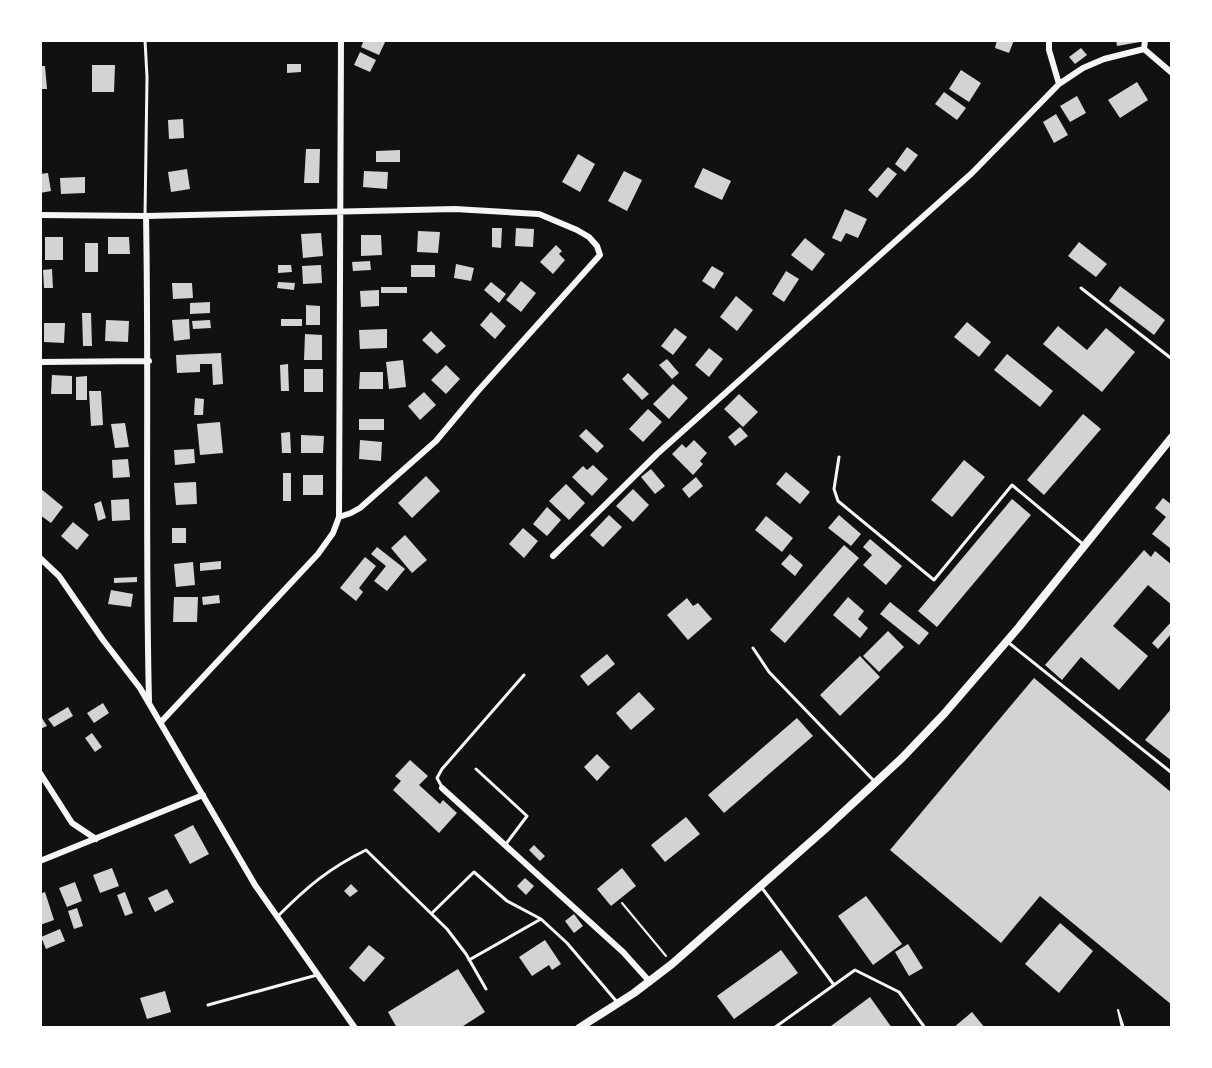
<svg xmlns="http://www.w3.org/2000/svg" width="1212" height="1068" viewBox="0 0 1212 1068" font-family="'Source Sans 3',sans-serif">
<rect width="100%" height="100%" fill="#111"/>
<path fill="#d3d3d3" d="M364 40H386L379 55 361 47Z
M997 40H1014L1009 53 995 48Z
M1116 40H1140V42L1117 46Z
M1081 48 1087 55 1075 64 1069 57Z
M360 52 376 60 370 72 354 65Z
M287 64H301V72L287 73Z
M92 65H115L114 92H92Z
M40 66H45L47 89H40Z
M961 70 981 83 969 102 949 89Z
M1137 82 1148 100 1120 118 1108 100Z
M944 92 966 108 957 120 935 104Z
M1077 96 1086 113 1070 122 1060 106Z
M1056 114 1068 135 1054 143 1043 122Z
M183 119 184 138 169 139 168 120Z
M907 147 918 155 905 172 895 164Z
M306 149H320L319 183H304Z
M400 150V162H376V151Z
M578 154 595 164 580 192 562 182Z
M888 167 897 174 877 198 868 190Z
M703 168 731 181 722 200 694 187Z
M187 169 190 189 171 192 168 172Z
M364 171 388 172 387 189 363 187Z
M624 171 642 180 627 211 608 201Z
M48 173 51 191 40 193V174Z
M85 177V193L61 194 60 178Z
M845 209 867 219 858 238 846 233 841 242 832 238Z
M492 228H502L501 248 492 247Z
M516 228 534 229 533 247 515 246Z
M418 231 440 232 438 253 417 252Z
M321 233 323 256 303 258 301 234Z
M361 235H381L382 255 361 256Z
M45 237H63V260H45Z
M108 237H129L130 254H108Z
M805 238 825 254 812 271 791 255Z
M1079 242 1107 264 1096 277 1068 256Z
M85 243H98V272H85Z
M556 245 562 251 559 254 565 260 553 274 540 262Z
M370 261 371 270 353 271 352 262Z
M456 264 474 268 471 281 454 278Z
M278 265H291L292 272 278 273Z
M321 265 322 283 303 284 302 266Z
M411 265H435V277H411Z
M712 266 724 273 714 289 702 281Z
M52 269 53 288H44L43 270Z
M786 271 799 279 784 302 772 294Z
M521 281 536 293 521 312 506 300Z
M278 282 295 283 294 290 277 288Z
M491 282 506 294 499 303 484 290Z
M172 283H192L193 298 173 299Z
M1120 286 1165 320 1154 335 1109 301Z
M381 287H407V293H381Z
M379 290V306L361 307 360 291Z
M736 296 753 310 737 331 720 317Z
M210 302V313L190 314V303Z
M306 305 320 306V325H306Z
M491 312 506 326 495 339 480 325Z
M82 313H91L92 346H83Z
M189 319 190 339 174 341 172 320Z
M281 319H302V326H281Z
M106 320 129 321 128 342 105 341Z
M210 320 211 328 193 329 192 321Z
M967 322 991 342 979 357 954 337Z
M44 323H65L64 343 44 342Z
M1058 326 1087 350 1106 328 1135 352 1102 392 1043 344Z
M675 328 687 337 673 355 661 346Z
M387 329V348L360 349 359 330Z
M431 331 446 346 437 354 422 340Z
M305 334 322 335V360H304Z
M709 348 723 359 709 377 695 365Z
M221 353 223 384 213 385 212 364H200V372L177 373 176 355Z
M1007 354 1053 391 1040 407 994 370Z
M667 359 679 373 672 379 659 365Z
M403 360 406 387 389 389 386 362Z
M288 364 289 391H281L280 365Z
M446 365 460 379 446 394 431 380Z
M304 369H323V392H304Z
M360 372H383V389H359Z
M628 373 649 394 642 400 622 379Z
M52 375 72 376V394H51Z
M87 376V400H76V377Z
M673 384 688 398 669 419 653 404Z
M89 391H101L103 425 91 426Z
M424 392 436 405 420 420 408 406Z
M739 394 758 412 743 427 724 409Z
M195 398 204 399 203 415H194Z
M648 409 662 422 643 442 629 429Z
M1083 414 1101 429 1044 495 1027 480Z
M359 419H384V430H359Z
M220 422 223 453 200 455 197 424Z
M125 423 129 447 115 448 111 424Z
M740 427 748 436 735 446 728 437Z
M586 429 604 446 597 453 579 436Z
M290 432 291 453H282L281 433Z
M301 435 324 436 323 453H301Z
M360 440 382 442 381 461 359 459Z
M694 440 707 453 700 461 703 464 693 475 672 454 682 444 686 448Z
M194 449 195 463 175 465 174 450Z
M128 459 130 477 113 478 112 460Z
M964 460 985 477 952 517 931 500Z
M593 465 608 479 592 496 572 477 583 466 587 470Z
M651 469 665 486 655 494 641 477Z
M786 472 810 492 800 504 776 484Z
M283 473H291V501H283Z
M303 475H323V495H303Z
M426 476 440 491 412 518 398 503Z
M696 477 703 486 689 498 682 489Z
M196 482 197 504 176 505 174 483Z
M566 484 585 503 569 520 549 501Z
M40 488 63 507 51 523 40 515Z
M633 489 649 505 633 522 616 506Z
M1163 498 1172 505V546L1170 548 1152 534 1166 517 1155 508Z
M129 499 130 520 112 521 111 500Z
M1012 499 1031 515 937 627 918 611Z
M101 501 106 518 98 521 94 504Z
M547 507 561 520 547 536 533 524Z
M609 515 622 527 603 547 590 535Z
M839 515 861 534 851 546 828 528Z
M766 516 793 538 782 552 755 530Z
M73 522 89 535 77 550 61 536Z
M172 528H186V543H172Z
M523 528 538 541 524 558 509 544Z
M405 535 427 560 412 573 391 548Z
M870 539 902 566 886 585 863 565 872 555 863 547Z
M844 545 859 558 785 643 770 630Z
M377 547 405 569 387 591 374 581 386 566 371 554Z
M1144 550 1151 557 1155 551 1172 565V605L1148 585 1113 626 1148 656 1119 690 1081 657 1062 680 1045 665Z
M790 554 803 565 795 576 781 564Z
M365 557 376 566 359 588 363 592 356 601 340 588Z
M221 561V569L200 571V563Z
M193 562 195 585 176 587 174 564Z
M137 577V582L114 583V578Z
M111 590 133 594 131 607 108 604Z
M219 595 220 603 203 605 202 597Z
M174 597H198L197 622H173Z
M848 597 864 611 858 619 868 628 860 638 833 615Z
M687 598 693 606 698 603 712 619 688 640 667 615Z
M890 602 929 633 919 645 880 614Z
M1172 621V633L1158 649 1152 643Z
M888 631 904 647 879 672 863 656Z
M607 654 615 664 588 686 580 676Z
M860 656 880 677 840 716 820 695Z
M1034 678 1172 793V1005L1040 896 1001 943 890 850Z
M639 692 655 709 631 730 616 713Z
M103 703 109 713 94 723 87 713Z
M68 707 73 716 54 727 48 719Z
M1172 708V761L1145 740Z
M40 715 47 726 40 729Z
M797 718 813 736 724 813 708 795Z
M92 733 102 747 95 752 85 738Z
M597 754 610 767 597 781 584 767Z
M410 760 428 776 419 785 440 804 443 800 457 813 439 833 393 790 401 781 395 776Z
M686 817 700 834 665 862 651 845Z
M193 825 209 854 190 864 174 835Z
M534 845 545 856 540 861 529 850Z
M112 868 119 886 100 893 93 875Z
M622 868 636 886 611 906 597 889Z
M525 878 534 886 526 895 517 886Z
M75 882 82 901 67 907 59 888Z
M351 884 358 891 350 897 344 891Z
M167 889 174 902 155 912 148 898Z
M45 892 54 920 40 925V894Z
M125 892 133 913 125 916 117 895Z
M866 896 902 944 873 965 838 916Z
M77 908 83 926 74 929 68 911Z
M574 914 583 926 574 933 565 921Z
M1060 923 1093 951 1059 993 1025 964Z
M60 929 65 941 46 949 41 937Z
M545 940 561 964 552 970 549 965 532 976 519 957Z
M908 944 923 968 909 976 895 952Z
M369 945 385 958 364 982 349 968Z
M781 950 798 973 734 1019 717 996Z
M458 969 485 1012 460 1028H397L388 1012Z
M165 991 171 1012 147 1019 140 998Z
M870 997 892 1028H833L831 1026Z
M972 1012 985 1028H953Z"/>
<g fill="none" stroke-linecap="round" stroke-linejoin="round">
<path stroke="#f5f5f5" stroke-width="2" d="M622 903 666 956
M1122 1028 1118 1010 1124 1028"/>
<path stroke="#f5f5f5" stroke-width="3" d="M145 40 147 77 145 216
M1081 288 1172 359
M839 457 834 489 838 501 934 580 1012 485 1084 545
M1009 643 1172 773
M753 648 769 672 875 782
M476 769 527 816 506 844
M442 787 437 778 442 769 524 675
M762 888 834 985 774 1028
M432 913 474 872 507 901 541 919
M278 916C308 886 328 869 366 850L447 929 466 954 486 989
M469 960 541 919 567 943 617 1002
M834 985 855 970 899 992 925 1028
M208 1005 317 975"/>
<path stroke="#f5f5f5" stroke-width="6" d="M1049 40V50L1059 84
M1145 40 1144 49 1172 73
M40 215 146 216 455 209 539 214 577 230 589 237 597 246 600 255 477 392 436 441 360 508 351 513 339 517
M146 216C149 378 145 539 149 701
M40 362 149 361
M553 556 657 454 972 173 1059 84 1083 68 1104 59 1144 49
M40 558 59 576 103 640 140 688 255 885 355 1028
M161 722 318 554 333 533 339 517 341 40
M40 773 72 823 96 839
M442 788 623 952 650 982
M40 861 203 795"/>
<path stroke="#f5f5f5" stroke-width="8" d="M579 1028 634 993 672 964 824 830 902 758 944 714 1019 627 1172 437"/>
</g>
<rect width="1212" height="1068" fill="none" stroke="#ffffff" stroke-width="84"/>
</svg>
